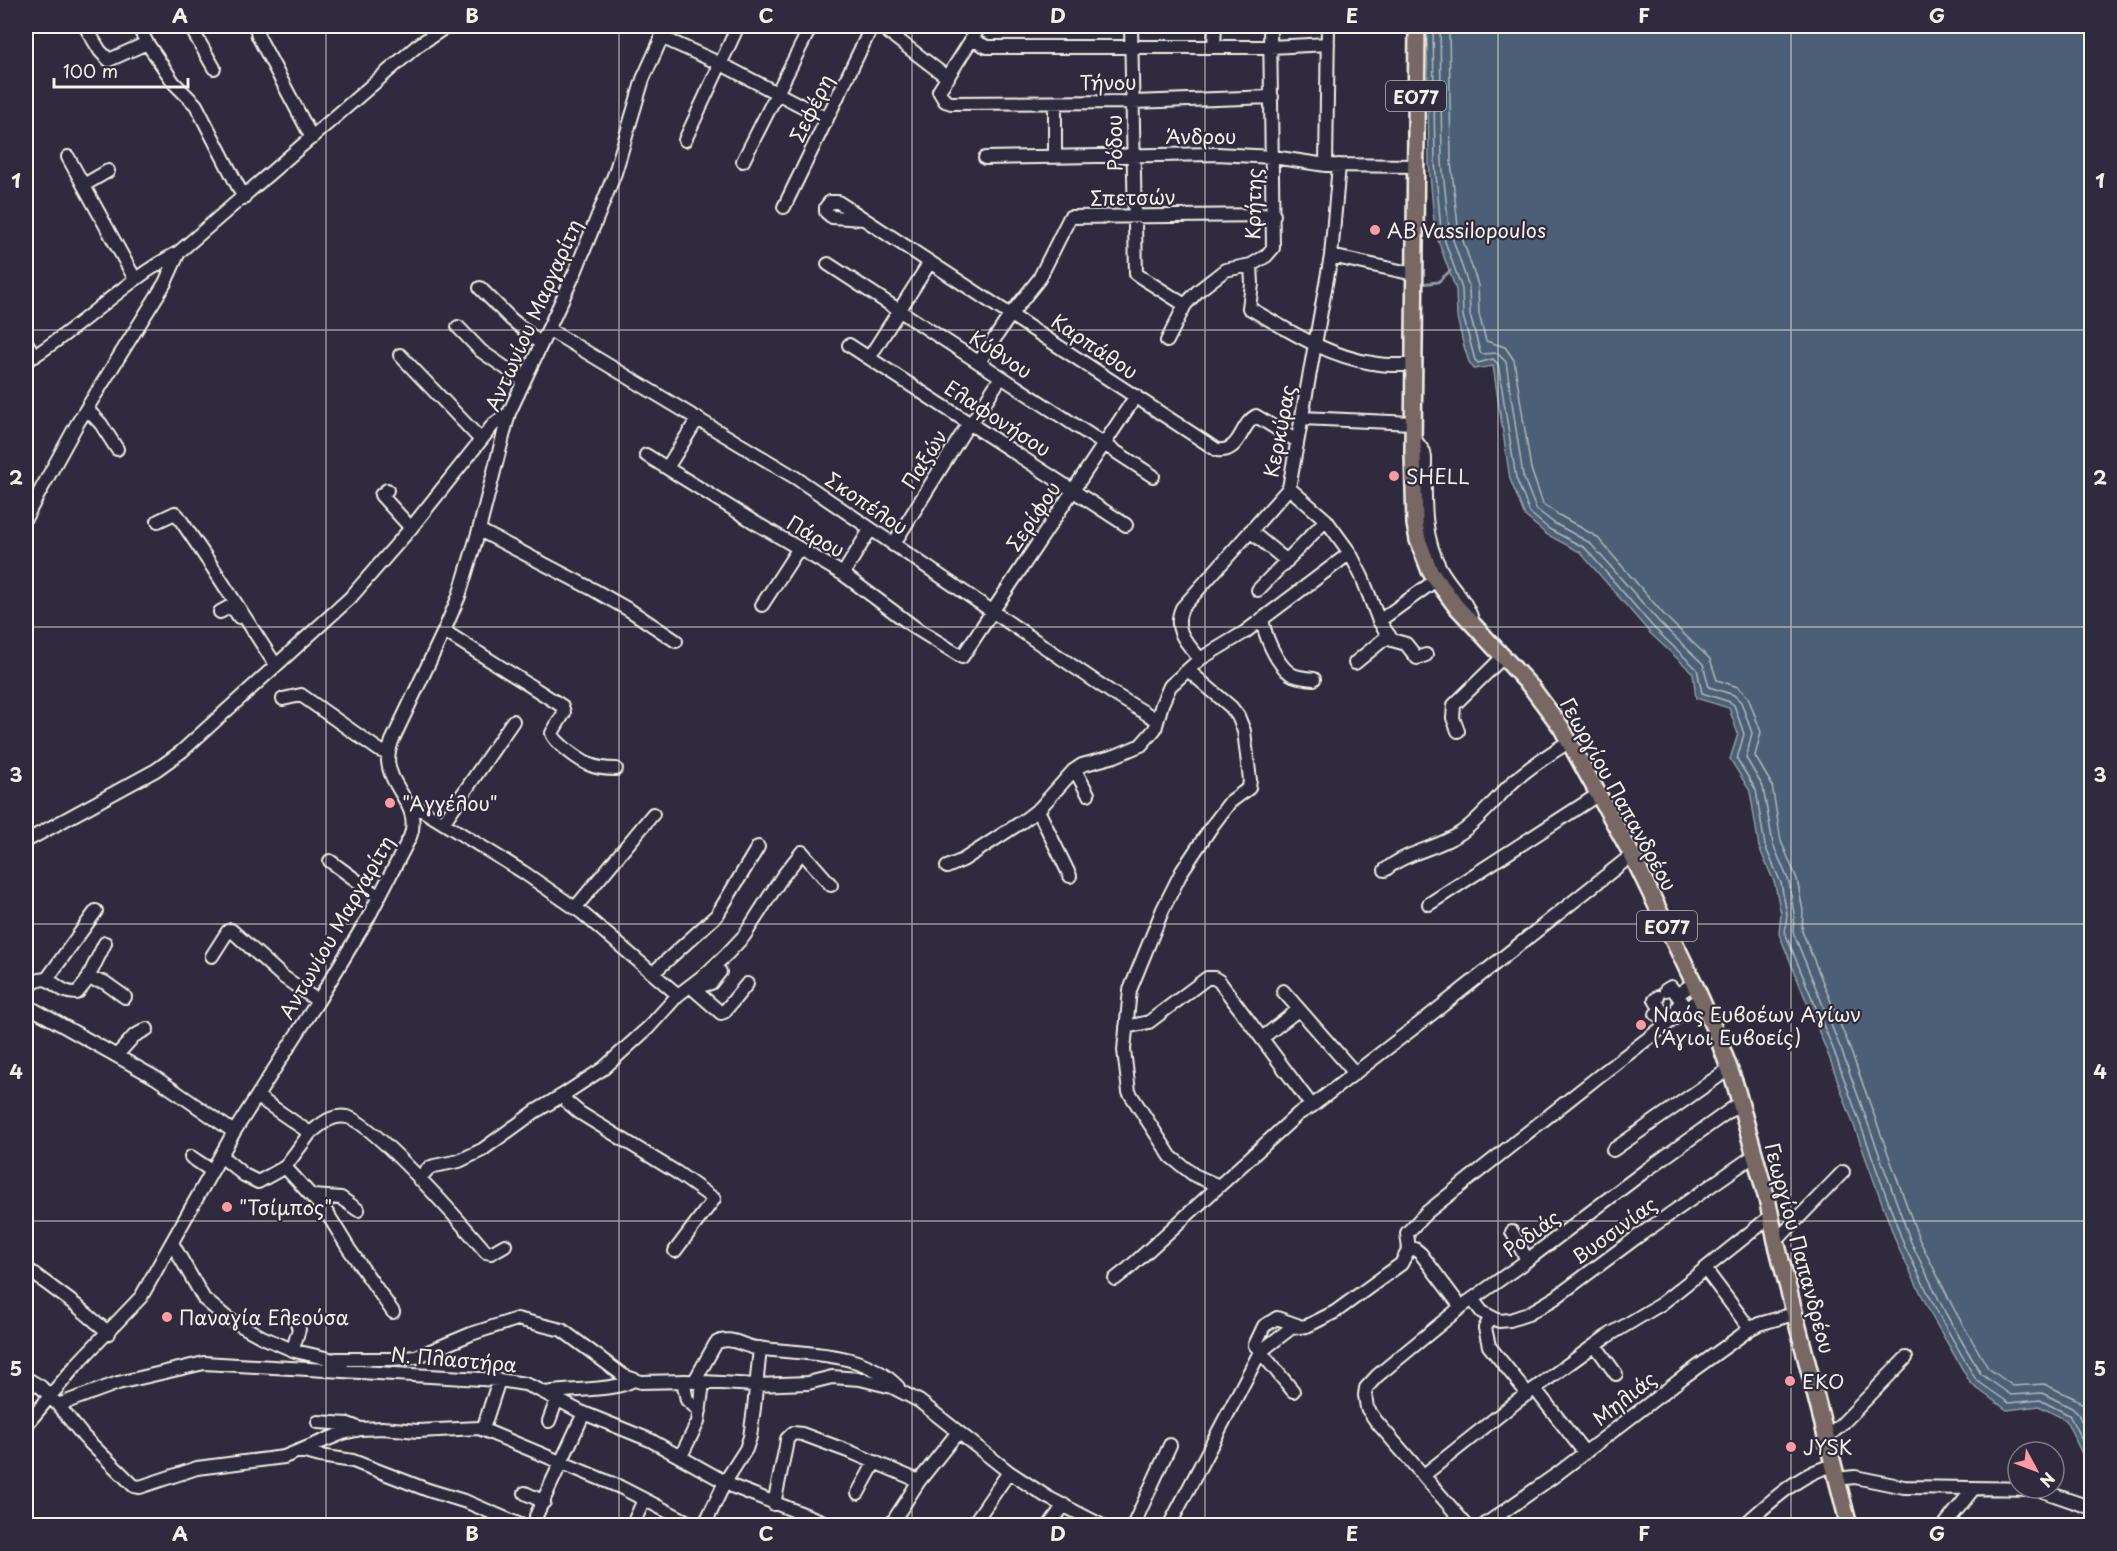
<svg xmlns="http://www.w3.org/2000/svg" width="2117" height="1551" viewBox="0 0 2117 1551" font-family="'Playpen Sans',sans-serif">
<rect width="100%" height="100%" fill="#2f2a3d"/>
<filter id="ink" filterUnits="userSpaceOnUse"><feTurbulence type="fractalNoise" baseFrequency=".0167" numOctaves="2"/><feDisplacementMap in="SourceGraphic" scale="12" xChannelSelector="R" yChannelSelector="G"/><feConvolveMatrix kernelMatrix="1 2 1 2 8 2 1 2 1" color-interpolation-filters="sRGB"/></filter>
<g filter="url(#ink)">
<path fill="#4b6176" stroke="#8f9ba4" stroke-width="1.5" d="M1427 26H2091V1473L2066 1420 2039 1406 2007 1410 1971 1384 1934 1320 1898 1247 1828 1054 1779 934 1781 914 1775 884 1759 847 1750 791 1730 759 1738 734 1729 708 1696 698 1693 673 1650 633 1580 552 1546 534 1525 516 1510 479 1493 366 1474 369 1469 362 1463 343 1457 317 1456 290 1435 232 1429 163Z"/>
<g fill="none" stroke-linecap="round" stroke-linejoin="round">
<path stroke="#b0b7ba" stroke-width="1.5" d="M1433 26 1435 163 1441 230 1462 289 1463 316 1475 360 1478 363 1493 359 1498 364 1516 478 1530 513 1549 529 1585 548 1654 628 1697 669 1702 693 1730 702 1734 705 1744 734 1737 759 1756 790 1765 846 1781 883 1787 914 1785 933 1834 1051 1904 1245 1940 1317 1976 1380 2009 1403 2040 1400 2069 1415 2092 1460
M1440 26 1442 162 1449 228 1469 287 1470 315 1480 352 1482 354 1497 353 1506 362 1523 476 1536 509 1554 523 1590 543 1660 623 1703 664 1709 687 1734 695 1741 702 1752 733 1746 758 1763 787 1773 844 1789 882 1794 914 1793 932 1841 1049 1911 1242 1946 1314 1981 1374 2011 1395 2042 1393 2072 1408 2078 1414 2092 1443
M1449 26 1451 162 1458 226 1478 285 1479 314 1486 341 1505 347 1514 360 1531 469 1543 504 1559 515 1597 537 1666 617 1710 659 1717 680 1738 687 1748 697 1761 732 1755 756 1772 785 1781 841 1797 879 1803 911 1802 931 1849 1046 1919 1239 1954 1309 1988 1368 2013 1386 2044 1384 2076 1399 2084 1406 2092 1421"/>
<path stroke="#8f9ba4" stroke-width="3" d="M1421 284 1438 282 1450 271"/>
<g stroke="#f4f1e8" stroke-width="16">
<path id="minor" d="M85 26 100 51 109 60 147 43
M138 26 147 43 174 83 196 105 244 198
M190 26 214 68
M256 26 258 36 312 138
M880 26 948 78
M980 26 939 91 945 101 951 103 1133 102 1272 97
M1131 26 1136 274 1185 305
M661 37 721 64 827 119
M971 39 987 47H1271L1328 44
M1214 47 1215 26
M685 140 738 26
M1055 156V103
M68 157 135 279
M985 158 1217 154 1273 157 1326 165 1415 166
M743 161 811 26
M1326 165 1328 26
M84 185 108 171
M784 207 872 26
M864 219 832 217 826 212V207L830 202H838L864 219 1217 450C1241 453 1240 424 1256 416L1297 441
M1331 256 1414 274
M828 264 1153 476
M1251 265 1252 284 1249 308C1288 330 1327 356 1372 363 1385 366 1400 365 1414 365
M480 288 511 319 541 344
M458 327 481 351 523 380
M548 329 796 478 1114 694 1157 720
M1167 341 1185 305 1198 291 1225 270 1251 265 1266 256 1273 248 1270 26
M26 342 35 356
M849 345 1126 525
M400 355 481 440
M869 358 930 262
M26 361C80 329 123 281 179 252
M979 362 1011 314 1039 279 1070 217 1274 215
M87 409 101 424 117 449
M1302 418 1413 423
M971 424 1001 377
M1413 437 1424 452 1425 458C1425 496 1422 534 1440 568 1451 588 1469 602 1473 624
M646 455 754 522 843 574 917 629 962 657 1136 396
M667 468 698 418
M387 490 381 495 411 528
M26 517 77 424 165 283 179 252 417 46 447 26
M158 521 175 513 178 516 213 568 275 664
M479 530 594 590 631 611 676 641
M1250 531 1287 561
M893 545 969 423
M1350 553 1362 577 1379 621 1392 640 1406 644 1417 658 1426 655
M843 574 870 530
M1258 590 1326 520
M762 605 799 548
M220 612 229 607 235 611 239 617
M1262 619C1265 636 1276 664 1291 674 1297 678 1306 678 1314 679
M1379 621 1436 580
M444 631 562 706 564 713 552 733C554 742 579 760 588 764 596 768 607 769 616 769
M1200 659C1187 643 1172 630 1182 608L1289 488 1331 256 1339 165
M1355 663 1389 635
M1189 671 1231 707 1238 716 1244 731 1250 780 1249 788 1230 802 1212 826 1182 871 1163 909 1130 990 1124 1050 1129 1092 1171 1157 1194 1175 1219 1186
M283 699 301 695 379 750 388 754
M1458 731 1453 718 1454 705 1503 657
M1075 770 1088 794
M411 810H422L523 872 581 912 678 995
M1038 810 1070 876
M443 823 513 721
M26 841 156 770 181 752 350 598 411 528 493 425 509 413
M330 861 379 897
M947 867 963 860 1023 821 1040 808 1073 771 1082 765 1115 756 1141 745 1155 729 1162 704 1170 686 1200 659 1245 632 1350 553 1326 520 1289 488
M1385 870C1406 852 1436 849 1459 834 1480 820 1495 799 1513 782 1530 766 1550 754 1570 741
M1429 904 1599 794
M575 908 653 814
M212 956 228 931 231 930 282 976 318 1001
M653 973 717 915 758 847
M47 979 96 911
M88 979 104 982 125 997
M690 986 721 1013 724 1012 747 984
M693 988 711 983 720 972
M26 990C51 964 52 994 77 993L86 982 105 943
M1666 990 1671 987 1677 995
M1283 991 1354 1072
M1658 997 1655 1000 1661 1010
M26 1005 156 1078 234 1132
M1678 1006 1683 1003 1677 995 1694 983
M1656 1014 1661 1010 1666 1016 1670 1013
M1126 1027 1149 1022 1207 978H1214L1219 981 1312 1106
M1262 1038 1298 1010
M117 1055 134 1036 147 1029
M258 1097 310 1133C322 1124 332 1114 347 1117 374 1123 464 1226 486 1252L491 1253 505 1245
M1613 1150 1729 1069
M221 1156 244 1175 258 1182 285 1167 310 1133
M191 1157 212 1171
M285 1167 327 1213 349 1249 393 1312
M419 1179 429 1168 434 1166 459 1161 482 1150 536 1111 563 1095
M313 1196 341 1198 358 1210
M1512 1232 1527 1260
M1776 1241 1843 1172
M172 1243 204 1299 227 1318 262 1337 295 1351 343 1362
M1409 1247 1415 1249 1421 1254 1461 1307
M675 1251 714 1199 676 1172 580 1113 567 1102 563 1095 604 1068 649 1027 678 995 708 972 726 955 744 936 782 877 802 852 831 885
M26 1268 77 1306 109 1333
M1705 1269 1750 1329
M1115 1279 1129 1268 1298 1114 1312 1106 1424 1020 1632 855
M1472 1299 1482 1312 1499 1321 1510 1320 1528 1314 1555 1298 1637 1237 1755 1155
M1490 1318 1485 1328 1489 1346 1528 1394
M1595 1345 1616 1374
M293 1349 299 1329 297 1323
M336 1359H392L416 1357 471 1334 517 1319 562 1330 624 1376 641 1382 686 1381 756 1385 808 1383 832 1377 860 1379 892 1387 919 1401 1009 1472 1047 1497 1103 1526
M26 1378 41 1387 58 1405 118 1383 204 1363 499 1380 525 1384 537 1389 581 1412 650 1440 734 1487 834 1526
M683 1381 687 1400 700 1411
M694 1382 716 1343C729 1335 742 1346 756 1348 805 1355 861 1349 898 1387
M1535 1389 1585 1453
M1293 1391 1255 1345 1264 1326 1277 1318 1297 1325
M545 1393C565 1389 619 1391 633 1380
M58 1405 84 1437 134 1486 140 1487 197 1468 284 1457 343 1433 361 1429 382 1428 418 1431 479 1428 620 1487 696 1526
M549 1421 557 1399
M318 1422 348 1424 361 1429
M26 1425 77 1364 141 1297 234 1132 318 1001 368 918 410 837C422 807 390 789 388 761 388 754 390 747 392 741L444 631 459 596 479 530 509 413 576 270 601 208 615 173 643 79 667 26
M483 1429 499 1380
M1826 1438 1839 1427 1906 1358
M300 1451 320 1456 353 1461 428 1490 467 1502 523 1526
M681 1456 698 1422 703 1383
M1424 1475 1516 1402 1606 1337 1661 1304 1771 1216
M1836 1479 1855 1477 1904 1487 2037 1489 2092 1508
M525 1493 544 1502
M858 1493 875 1462
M774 1504 786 1446 787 1439 793 1433 802 1434 853 1453 919 1481
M536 1516 584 1413
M632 1526 644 1500
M704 1526 725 1482 746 1449 750 1437 754 1408 760 1348
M890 1526 919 1481 958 1432
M972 1526 1009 1472
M1049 1526 1064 1505
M1133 1526 1170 1445
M1169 1526 1260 1352 1291 1328 1307 1326 1335 1312 1401 1264 1409 1249 1407 1233 1426 1213 1599 1076 1701 998
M1467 1526 1376 1421 1367 1408 1365 1395 1366 1388 1377 1376 1461 1307 1522 1264 1645 1171 1740 1103
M1483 1526 1557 1474 1685 1376 1750 1329 1759 1324 1794 1314
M1743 1526C1767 1505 1802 1471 1833 1466
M1944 1526 1974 1488
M2020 1526 2022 1524"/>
</g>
<g stroke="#f4f1e8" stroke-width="20">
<path id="major" d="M1417 26 1413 453 1415 524 1418 540 1430 571 1455 605 1532 688 1561 727 1632 855 1694 983 1716 1033 1735 1084 1768 1203 1776 1241 1849 1526"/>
</g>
<use href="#minor" stroke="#2f2a3d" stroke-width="12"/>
<use href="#major" stroke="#776864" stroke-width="15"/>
</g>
</g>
<path fill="none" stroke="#f4f1e8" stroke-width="1.5" stroke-opacity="0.55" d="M326 26V1526M619 26V1526M912 26V1526M1205 26V1526M1498 26V1526M1791 26V1526M26 330H2092M26 627H2092M26 924H2092M26 1221H2092"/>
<g fill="#ff9aa2" stroke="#2f2a3d" stroke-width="2">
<circle cx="1375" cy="230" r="6"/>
<circle cx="1394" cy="476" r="6"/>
<circle cx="390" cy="803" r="6"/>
<circle cx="1641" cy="1025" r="6"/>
<circle cx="227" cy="1207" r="6"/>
<circle cx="167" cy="1317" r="6"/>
<circle cx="1790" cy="1381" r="6"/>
<circle cx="1791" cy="1447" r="6"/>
</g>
<g text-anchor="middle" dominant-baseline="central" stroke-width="4.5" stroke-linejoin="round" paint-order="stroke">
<g fill="#2f2a3d" stroke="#b9b5b5" stroke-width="1.5">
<rect x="1386" y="81" width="60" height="30" rx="4.5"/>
<rect x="1637" y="911" width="60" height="30" rx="4.5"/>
</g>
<g font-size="18" font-weight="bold" fill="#f4f1e8">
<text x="1416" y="96">ΕΟ77</text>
<text x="1667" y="926">ΕΟ77</text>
</g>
<g font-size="20" fill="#f4f1e8" stroke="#2f2a3d">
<text transform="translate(1108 82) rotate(-1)">Τήνου</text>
<text transform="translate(811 108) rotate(-64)">Σεφέρη</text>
<text x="1201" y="136">Άνδρου</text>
<text transform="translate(1114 143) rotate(-91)">Ρόδου</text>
<text transform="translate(1133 197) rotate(-1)">Σπετσών</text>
<text transform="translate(1253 204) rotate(-89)">Κρήτης</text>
<text transform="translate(533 315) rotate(-66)">Αντωνίου Μαργαρίτη</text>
<text transform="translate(1095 346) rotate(34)">Καρπάθου</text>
<text transform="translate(1001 354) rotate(33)">Κύθνου</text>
<text transform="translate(998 418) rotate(33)">Ελαφονήσου</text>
<text transform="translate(1279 431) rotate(-79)">Κερκύρας</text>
<text transform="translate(924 459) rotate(-58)">Παξών</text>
<text transform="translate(867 503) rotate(34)">Σκοπέλου</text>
<text transform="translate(1033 516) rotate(-56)">Σερίφου</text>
<text transform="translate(816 536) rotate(30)">Πάρου</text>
<text transform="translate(1619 794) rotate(61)">Γεωργίου Παπανδρέου</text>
<text transform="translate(336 927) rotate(-60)">Αντωνίου Μαργαρίτη</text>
<text transform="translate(1614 1230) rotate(-36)">Βυσσινίας</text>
<text transform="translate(1531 1233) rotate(-36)">Ροδιάς</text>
<text transform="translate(1800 1248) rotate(75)">Γεωργίου Παπανδρέου</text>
<text transform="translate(454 1359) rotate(5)">Ν. Πλαστήρα</text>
<text transform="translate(1624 1398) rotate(-38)">Μηλιάς</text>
</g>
<g font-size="20" fill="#f4f1e8" stroke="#2f2a3d" text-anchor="start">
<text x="1387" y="230">AB Vassilopoulos</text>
<text x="1406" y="476">SHELL</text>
<text x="402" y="803">"Αγγέλου"</text>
<text x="1653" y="1014">Ναός Ευβοέων Αγίων<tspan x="1653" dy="23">(Άγιοι Ευβοείς)</tspan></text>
<text x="239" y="1207">"Τσίμπος"</text>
<text x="179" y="1317">Παναγία Ελεούσα</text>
<text x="1802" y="1381">ΕΚΟ</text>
<text x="1803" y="1447">JYSK</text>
</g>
</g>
<rect width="2117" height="1551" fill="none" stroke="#2f2a3d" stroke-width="66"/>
<g transform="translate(2036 1470) rotate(131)"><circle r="28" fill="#2f2a3d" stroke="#7e7a81" stroke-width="1.5"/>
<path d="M0-4.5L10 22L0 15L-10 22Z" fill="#ff9aa2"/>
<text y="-9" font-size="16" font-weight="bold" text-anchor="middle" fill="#f4f1e8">N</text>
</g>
<path d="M54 78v9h134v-9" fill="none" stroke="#f4f1e8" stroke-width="3"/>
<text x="63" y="78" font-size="18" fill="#f4f1e8" stroke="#2f2a3d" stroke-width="4.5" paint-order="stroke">100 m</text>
<rect x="33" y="33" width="2051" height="1485" fill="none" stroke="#f4f1e8" stroke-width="2"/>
<g font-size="20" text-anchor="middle" font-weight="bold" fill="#f4f1e8">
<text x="180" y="23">A</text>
<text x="472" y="23">B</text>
<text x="766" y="23">C</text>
<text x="1058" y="23">D</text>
<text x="1352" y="23">E</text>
<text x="1644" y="23">F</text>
<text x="1937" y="23">G</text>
<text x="16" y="188">1</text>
<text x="2100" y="188">1</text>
<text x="16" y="485">2</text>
<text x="2100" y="485">2</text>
<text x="16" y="782">3</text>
<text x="2100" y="782">3</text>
<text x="16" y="1079">4</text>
<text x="2100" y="1079">4</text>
<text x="16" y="1376">5</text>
<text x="2100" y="1376">5</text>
<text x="180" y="1541">A</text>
<text x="472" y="1541">B</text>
<text x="766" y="1541">C</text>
<text x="1058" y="1541">D</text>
<text x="1352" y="1541">E</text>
<text x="1644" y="1541">F</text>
<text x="1937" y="1541">G</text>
</g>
</svg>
